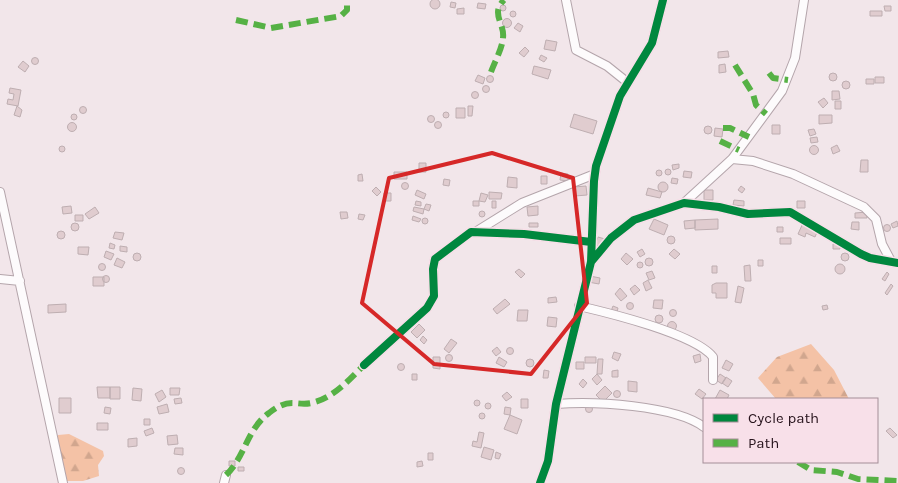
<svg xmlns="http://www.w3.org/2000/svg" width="898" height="483" viewBox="0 0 898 483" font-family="Karla,sans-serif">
<defs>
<pattern id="forest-firs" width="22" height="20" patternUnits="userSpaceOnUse" patternTransform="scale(1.25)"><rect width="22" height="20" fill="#f4c2a6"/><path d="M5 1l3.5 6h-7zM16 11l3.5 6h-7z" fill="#d1a68e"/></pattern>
</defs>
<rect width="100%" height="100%" fill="#f2e6ea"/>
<path fill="url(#forest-firs)" d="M811 344 834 370 849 399H776L758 378 777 357Z
M69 434 103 451 104 456 98 465 99 476 83 481H65L55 440 58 435Z"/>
<path fill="#e0cccf" stroke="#beaeb1" d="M430 4a5 5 0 1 1 10 0a5 5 0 1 1-10 0Z
M451 2 456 3 455 8 450 7Z
M478 3 486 4 485 9 477 8Z
M500 8a3 3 0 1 1 6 0a3 3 0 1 1-6 0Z
M884 6H891V11H885Z
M464 8V14H457V9Z
M510 14a3 3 0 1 1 6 0a3 3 0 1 1-6 0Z
M870 11H882V16H870Z
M502.5 23a4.5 4.5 0 1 1 9 0a4.5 4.5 0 1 1-9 0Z
M518 23 523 26 520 32 514 28Z
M546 40 557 42 555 51 544 49Z
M525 47 529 51 524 57 519 53Z
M728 51 729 57 718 58V52Z
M541 55 547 58 544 62 539 59Z
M31.5 61a3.5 3.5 0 1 1 7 0a3.5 3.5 0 1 1-7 0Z
M23 61 29 66 25 72 18 67Z
M725 64 726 72 719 73V65Z
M534 66 551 70 548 79 532 74Z
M829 77a4 4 0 1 1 8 0a4 4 0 1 1-8 0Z
M478 75 485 78 483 84 475 81Z
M486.5 79a3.5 3.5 0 1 1 7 0a3.5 3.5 0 1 1-7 0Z
M875 77H884V83H875Z
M866 79H874V84H866Z
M842 85a4 4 0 1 1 8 0a4 4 0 1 1-8 0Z
M482.5 89a3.5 3.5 0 1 1 7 0a3.5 3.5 0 1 1-7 0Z
M10 88 21 90 18 106 7 104 8 99 13 100 14 94 9 93Z
M832 91H839L840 99 832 100Z
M471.5 95a3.5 3.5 0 1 1 7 0a3.5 3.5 0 1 1-7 0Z
M824 98 828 103 823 108 818 102Z
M835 101H841V109H835Z
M17 106 22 110 20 117 14 115Z
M468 106H473L472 116H468Z
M79.5 110a3.5 3.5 0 1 1 7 0a3.5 3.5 0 1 1-7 0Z
M456 108H465V118H456Z
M443 115a3 3 0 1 1 6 0a3 3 0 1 1-6 0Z
M574 114 597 121 593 134 570 127Z
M71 117a3 3 0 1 1 6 0a3 3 0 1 1-6 0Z
M819 115H832V123L819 124Z
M427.5 119a3.5 3.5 0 1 1 7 0a3.5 3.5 0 1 1-7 0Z
M434.5 125a3.5 3.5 0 1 1 7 0a3.5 3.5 0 1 1-7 0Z
M67.5 127a4.5 4.5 0 1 1 9 0a4.5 4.5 0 1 1-9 0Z
M772 125H780V134H772Z
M704 130a4 4 0 1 1 8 0a4 4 0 1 1-8 0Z
M715 128 723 129 722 137 714 136Z
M814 129 816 134 810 136 808 130Z
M817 137 818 142 811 143 810 138Z
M837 145 840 151 833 154 831 148Z
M809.5 150a4.5 4.5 0 1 1 9 0a4.5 4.5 0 1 1-9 0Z
M59 149a3 3 0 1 1 6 0a3 3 0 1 1-6 0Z
M861 160H868V172H860Z
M419 163H426V172H419Z
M679 164V168L673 170 672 165Z
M665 172a3 3 0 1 1 6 0a3 3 0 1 1-6 0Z
M656 173a3 3 0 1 1 6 0a3 3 0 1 1-6 0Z
M684 171 692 172 691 178 683 177Z
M394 172H407V179H394Z
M561 173 568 174V181L560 180Z
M362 174 363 181H358V175Z
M541 176H547V184H541Z
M508 177 517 178V188L507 187Z
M672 178 678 179 677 184 671 183Z
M444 179 450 180 449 186 443 185Z
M658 187a5 5 0 1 1 10 0a5 5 0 1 1-10 0Z
M401.5 186a3.5 3.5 0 1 1 7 0a3.5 3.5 0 1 1-7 0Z
M586 186 587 195 575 196 574 187Z
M741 186 745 189 742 193 738 190Z
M376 187 381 192 377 196 372 191Z
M648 188 662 192 660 198 646 195Z
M417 190 426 194 424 199 415 195Z
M704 190H713V200H704Z
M489 192 502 193 501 199H489Z
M384 193H391V201H384Z
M481 193 488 195 485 202 479 201Z
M734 200 744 201V206L733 205Z
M416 201 421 202V206L415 205Z
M473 201H479V206H473Z
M492 201H496V208H492Z
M797 201H805V208H797Z
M426 204 431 205 429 211 424 209Z
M71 206 72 213 63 214 62 207Z
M538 206V215L528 216 527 207Z
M95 207 99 213 89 219 85 214Z
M414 207 424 209 423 214 413 211Z
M479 214a3 3 0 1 1 6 0a3 3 0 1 1-6 0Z
M340 212H347L348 218 341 219Z
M867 212V218H855V213Z
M359 214 365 215 363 220 358 219Z
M75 215H83V221H75Z
M413 216 421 219 419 222 412 220Z
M422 221a3 3 0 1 1 6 0a3 3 0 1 1-6 0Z
M654 219 668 225 664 235 649 229Z
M718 219V229L695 230V220Z
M695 220V228L685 229 684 221Z
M897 221 898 226 893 228 891 224Z
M852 222H859V230L851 229Z
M529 223H538V227H529Z
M803 223 818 230 815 237 806 233 805 237 798 234Z
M71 227a4 4 0 1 1 8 0a4 4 0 1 1-8 0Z
M883.5 228a3.5 3.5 0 1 1 7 0a3.5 3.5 0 1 1-7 0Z
M777 227H783V232H777Z
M57 235a4 4 0 1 1 8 0a4 4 0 1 1-8 0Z
M115 232 124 233 122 240 113 238Z
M667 240a4 4 0 1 1 8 0a4 4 0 1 1-8 0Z
M598 237 605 239 603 247 595 245Z
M780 238H791V244H780Z
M110 243 115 245 114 249 109 248Z
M833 244H840V249H833Z
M120 246 127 247V252L120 251Z
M78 247H89L88 255 78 254Z
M642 249 645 254 640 257 637 252Z
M674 249 680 254 675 259 669 254Z
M106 251 114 254 111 260 104 257Z
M133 257a4 4 0 1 1 8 0a4 4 0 1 1-8 0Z
M626 253 633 259 627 265 621 259Z
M841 257a4 4 0 1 1 8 0a4 4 0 1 1-8 0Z
M645 262a4 4 0 1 1 8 0a4 4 0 1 1-8 0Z
M117 258 125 262 122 268 114 265Z
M758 260H763V266H758Z
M637 265a3 3 0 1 1 6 0a3 3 0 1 1-6 0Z
M98.5 267a3.5 3.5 0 1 1 7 0a3.5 3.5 0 1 1-7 0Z
M835 269a5 5 0 1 1 10 0a5 5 0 1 1-10 0Z
M750 265 751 281H745L744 266Z
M712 266H717V273H712Z
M519 269 525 274 521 278 515 272Z
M652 271 655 278 649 280 646 273Z
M887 272 889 274 885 281 882 279Z
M102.5 279a3.5 3.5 0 1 1 7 0a3.5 3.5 0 1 1-7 0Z
M590 276 600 278 599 284 588 282Z
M93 277H104V286H93Z
M648 280 652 288 646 291 643 283Z
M716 283H727V298H716V293H712V285Z
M891 284 893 286 887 295 885 293Z
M635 285 640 290 634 295 630 289Z
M738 286 744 288 741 303 735 302Z
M620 288 627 296 621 301 615 294Z
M556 297 557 302 548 303V298Z
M505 299 510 304 497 314 493 309Z
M654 300H663L662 309 653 308Z
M626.5 306a3.5 3.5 0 1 1 7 0a3.5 3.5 0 1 1-7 0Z
M66 304V312L48 313V305Z
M827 305 828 309 823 310 822 306Z
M613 306 618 308 617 312 611 311Z
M669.5 313a3.5 3.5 0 1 1 7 0a3.5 3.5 0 1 1-7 0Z
M518 310H528L527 321H517Z
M655 319a4 4 0 1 1 8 0a4 4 0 1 1-8 0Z
M548 317 557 318 556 327 547 326Z
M667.5 326a4.5 4.5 0 1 1 9 0a4.5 4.5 0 1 1-9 0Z
M419 324 425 330 417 338 411 332Z
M423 336 427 340 424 344 420 340Z
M451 339 457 343 449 353 444 349Z
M497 347 501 352 496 356 492 351Z
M506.5 351a3.5 3.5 0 1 1 7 0a3.5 3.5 0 1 1-7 0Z
M614 352 621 354 618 361 612 358Z
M700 354 701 361 695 363 693 356Z
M445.5 358a3.5 3.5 0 1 1 7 0a3.5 3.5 0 1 1-7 0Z
M433 357H440V369L433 368Z
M499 357 507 362 504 367 496 363Z
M585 357H596V363H585Z
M598 359H603L602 374H597Z
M526 363a4 4 0 1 1 8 0a4 4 0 1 1-8 0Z
M726 360 733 364 729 371 722 368Z
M576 362H584V369H576Z
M397.5 367a3.5 3.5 0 1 1 7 0a3.5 3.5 0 1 1-7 0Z
M544 370 549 371 548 378H543Z
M618 370V377H612V371Z
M412 374H417V380H412Z
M597 374 602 380 597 385 592 379Z
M720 374 726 378 722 384 716 380Z
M726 377 732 381 728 387 722 383Z
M583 379 587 383 583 388 579 384Z
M628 381 637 382V392L628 391Z
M605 386 612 393 603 402 596 395Z
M97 387H110V398H98Z
M110 387H120V399H110Z
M133 388 142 389 141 401 132 400Z
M170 388H180L179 395H170Z
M699 389 706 394 702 399 695 394Z
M162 390 166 397 159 402 155 394Z
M720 390 729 395 727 399H715Z
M613.5 394a3.5 3.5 0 1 1 7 0a3.5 3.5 0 1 1-7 0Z
M507 392 512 397 506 401 502 396Z
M59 398H71V413H59Z
M181 398 182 403 175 404 174 399Z
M521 399H528V408H521Z
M474 403a3 3 0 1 1 6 0a3 3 0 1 1-6 0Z
M485 406a3 3 0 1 1 6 0a3 3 0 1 1-6 0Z
M167 404 169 412 159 414 157 407Z
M585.5 409a3.5 3.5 0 1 1 7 0a3.5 3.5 0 1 1-7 0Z
M105 407 111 408 110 414 104 413Z
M505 407 511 408 510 415 504 414Z
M479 416a3 3 0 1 1 6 0a3 3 0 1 1-6 0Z
M510 415 522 420 517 434 504 429Z
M144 419H150V425H144Z
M97 423H108V430H97Z
M152 428 154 433 146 436 144 431Z
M890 428 897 435 893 438 886 431Z
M479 432 484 433 481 448 472 446 473 441 477 442Z
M177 435 178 444 168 445 167 436Z
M137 438V446L128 447V439Z
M484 447 494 450 491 460 481 457Z
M175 448H183V455L174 454Z
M496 452 501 454 499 459 495 458Z
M428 453H433V460H428Z
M229 461H235V466H229Z
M422 461 423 466 417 467V462Z
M238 467H244V471H238Z
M177.5 471a3.5 3.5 0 1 1 7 0a3.5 3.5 0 1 1-7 0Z"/>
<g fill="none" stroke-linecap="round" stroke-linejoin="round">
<g stroke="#b4a5ab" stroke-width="10">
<path id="street" d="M566 0 576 50 607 66 627 82
M732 159 753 161 793 174 864 207 876 219 882 244 891 261
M0 192 63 483
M684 203 732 159 782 91 795 58 804 0
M477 231 522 203 595 174
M591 262 611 238 634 220 684 203 719 207 748 214 790 212 861 254 870 258 898 263
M0 279 20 281
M579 306C609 313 695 334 713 357V380
M364 365 427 308 434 296 433 269 435 259 471 232 524 234 591 242
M556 404C594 401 674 405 704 427
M224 483 226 475
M540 483 548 461 556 404 591 262 594 181 596 166 620 96 652 43 663 0"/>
</g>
<use href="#street" stroke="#fdfbfc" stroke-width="8"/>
<path stroke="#56b145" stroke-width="6" stroke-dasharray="12 6" stroke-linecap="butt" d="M236 20 271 28 341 16 347 10V0
M735 65 753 94 756 105 766 114
M491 72C495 61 502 49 503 38 505 23 490 14 504 0
M769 73 773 78 788 80
M723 128H730L749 137
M720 141 739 150
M798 462 811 470 837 472 858 479 898 481
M226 475C245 457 247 429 269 413 292 395 296 408 315 402 335 396 350 379 364 365"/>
<g stroke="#f8e0e9" stroke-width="11">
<path id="cycleway" d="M591 262 611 238 634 220 684 203 719 207 748 214 790 212 861 254 870 258 898 263
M364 365 427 308 434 296 433 269 435 259 471 232 524 234 591 242
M540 483 548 461 556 404 591 262 594 181 596 166 620 96 652 43 663 0"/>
</g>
<use href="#cycleway" stroke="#00873e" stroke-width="8"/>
</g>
<path fill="none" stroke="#d62828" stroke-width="4" stroke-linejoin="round" d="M492 153 573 178 587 303 531 374 434 364 362 303 389 178Z"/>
<rect x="703" y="398" width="175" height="65" fill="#f8e0e9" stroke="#a48e97"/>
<rect x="713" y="414" width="25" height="8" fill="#00873e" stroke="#a48e97"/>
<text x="748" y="423" font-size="15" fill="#27131c">Cycle path</text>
<rect x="713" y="439" width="25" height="8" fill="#56b145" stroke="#a48e97"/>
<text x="748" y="448" font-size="15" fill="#27131c">Path</text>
</svg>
